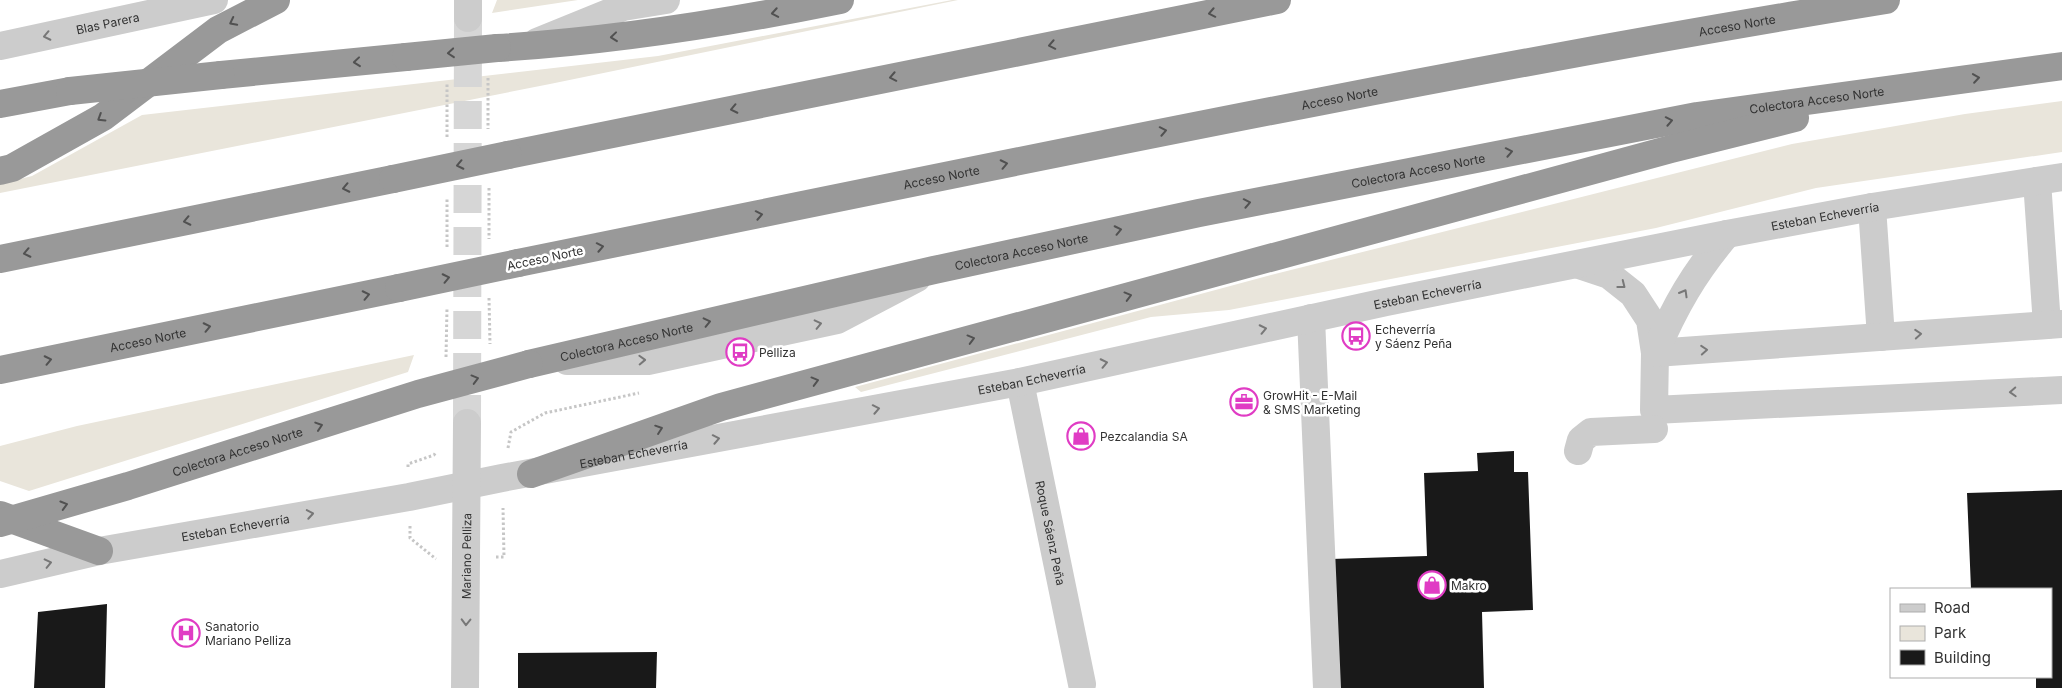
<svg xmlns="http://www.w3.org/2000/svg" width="2062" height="688" viewBox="0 0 2062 688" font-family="Inter,sans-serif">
<rect width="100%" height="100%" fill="#fff"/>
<path fill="#e9e5db" d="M497 0H578L492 13Z
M952 0H958L550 84 0 193V184L32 176 142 115 658 56Z
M2062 101V152L1816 188 1656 228 1229 310 1151 317 861 392 855 387 1271 275 1792 144 1965 114Z
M414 355 408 372 29 491 0 481V446L77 426Z"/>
<path fill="#191919" d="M1514 451V472H1528L1533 610 1482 612 1484 688H1336L1331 559 1427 556 1424 473 1478 471 1477 453Z
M2062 490V688H2036V677H2051V589H1971L1967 493Z
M107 604 105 688H34L38 612Z
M657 652 656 688H518V653Z"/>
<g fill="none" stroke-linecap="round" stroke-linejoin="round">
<path stroke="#d6d6d6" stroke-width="28" stroke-dasharray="28 14" stroke-linecap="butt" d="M467 423 468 18"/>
<path stroke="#c6c6c6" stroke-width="3" stroke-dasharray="2.5 2.5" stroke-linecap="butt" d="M488 78V129
M447 137V83
M489 188V239
M447 247V198
M489 298 490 344
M446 357 447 308
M508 448 511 432 545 413 639 393
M408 467V464L434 455 436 452
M410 526V538L436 559
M496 557H504L503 508"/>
<g stroke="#ccc" stroke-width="28">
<path d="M468 18V0"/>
<path d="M537 42 623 7 666 0"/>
<path id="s1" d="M0 46 214 0"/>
<path d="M2037 181 2047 325"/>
<path d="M1872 207 1881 337"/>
<path d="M1579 265 1609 275 1633 294 1650 320 1655 353 1654 410 2062 390"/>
<path d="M1311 318 1327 688"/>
<path d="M1655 353 2062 324"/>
<path d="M1655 353C1675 306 1694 273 1727 234"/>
<path d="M567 361H648L837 320 917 278"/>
<path id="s2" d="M1020 382 1082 684"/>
<path d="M1578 451 1581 440 1591 432 1654 429"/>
<path id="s3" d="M0 574 99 551 409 497 502 478 1020 382 1386 302 1727 234 1872 207 2062 177"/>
<path id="s4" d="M465 688 467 423"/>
</g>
<g stroke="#999" stroke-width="28">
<path d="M497 48C612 41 727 23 840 0"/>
<path d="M221 75 406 57"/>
<path d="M0 104 70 91"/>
<path d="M508 155 1277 0"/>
<path d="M0 171 12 168 103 117 218 30 276 0"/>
<path d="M0 259 393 179"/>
<path id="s5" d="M518 263C973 171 1428 74 1886 0"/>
<path id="s6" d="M529 364 934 270 1199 213 1697 116 2062 66"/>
<path id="s7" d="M0 370 399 288"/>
<path d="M531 474 721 407 1671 149 1795 118"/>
<path d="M0 515 99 551"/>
</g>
<g stroke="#999" stroke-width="28">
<path d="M406 57 497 48"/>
<path d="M70 91 221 75"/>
<path d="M393 179 508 155"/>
<path d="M399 288 518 263"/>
<path id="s8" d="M0 523 128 486 418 394 529 364"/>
</g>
</g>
<defs><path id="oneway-chevron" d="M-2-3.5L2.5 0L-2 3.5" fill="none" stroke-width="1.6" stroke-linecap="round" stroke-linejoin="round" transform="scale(1.25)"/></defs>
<g stroke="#515151">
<use href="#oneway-chevron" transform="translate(775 13) rotate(170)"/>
<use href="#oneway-chevron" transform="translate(1212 13) rotate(169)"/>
<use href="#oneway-chevron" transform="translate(233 22) rotate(153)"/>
<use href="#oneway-chevron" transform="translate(614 37) rotate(174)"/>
<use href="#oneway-chevron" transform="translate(1052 45) rotate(169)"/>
<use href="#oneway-chevron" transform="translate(451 53) rotate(175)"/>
<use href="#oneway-chevron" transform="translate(357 62) rotate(174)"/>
<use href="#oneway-chevron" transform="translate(893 77) rotate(169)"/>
<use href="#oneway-chevron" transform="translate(1976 78) rotate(-8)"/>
<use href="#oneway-chevron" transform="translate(734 109) rotate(168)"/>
<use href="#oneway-chevron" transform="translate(101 118) rotate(148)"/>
<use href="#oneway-chevron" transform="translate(1669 121) rotate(-11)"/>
<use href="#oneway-chevron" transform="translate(1163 131) rotate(-11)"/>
<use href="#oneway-chevron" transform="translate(1509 152) rotate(-11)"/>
<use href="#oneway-chevron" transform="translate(1004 164) rotate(-12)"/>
<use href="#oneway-chevron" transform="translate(460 165) rotate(168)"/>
<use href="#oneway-chevron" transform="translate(346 188) rotate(168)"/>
<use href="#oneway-chevron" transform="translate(1247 203) rotate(-11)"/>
<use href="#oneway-chevron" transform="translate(759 215) rotate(-11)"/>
<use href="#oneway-chevron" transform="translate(187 221) rotate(168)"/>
<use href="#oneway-chevron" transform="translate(1118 230) rotate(-12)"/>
<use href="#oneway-chevron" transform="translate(600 247) rotate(-11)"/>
<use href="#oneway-chevron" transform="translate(27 253) rotate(168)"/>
<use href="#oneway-chevron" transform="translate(446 278) rotate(-12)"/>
<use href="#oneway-chevron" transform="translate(366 295) rotate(-12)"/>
<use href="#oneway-chevron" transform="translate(1128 296) rotate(-15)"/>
<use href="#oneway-chevron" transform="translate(707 322) rotate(-13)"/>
<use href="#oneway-chevron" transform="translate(207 327) rotate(-12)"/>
<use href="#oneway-chevron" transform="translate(971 339) rotate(-15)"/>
<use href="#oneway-chevron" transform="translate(48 360) rotate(-12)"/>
<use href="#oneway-chevron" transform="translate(475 379) rotate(-15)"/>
<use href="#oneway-chevron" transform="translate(815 381) rotate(-15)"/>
<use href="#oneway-chevron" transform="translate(319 426) rotate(-18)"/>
<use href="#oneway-chevron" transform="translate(659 429) rotate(-19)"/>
<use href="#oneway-chevron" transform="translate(64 505) rotate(-16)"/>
</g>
<g stroke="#777">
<use href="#oneway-chevron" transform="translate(47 36) rotate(168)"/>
<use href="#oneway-chevron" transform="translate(1622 285) rotate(38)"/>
<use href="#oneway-chevron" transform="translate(1684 293) rotate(-60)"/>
<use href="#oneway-chevron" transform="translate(818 324) rotate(-13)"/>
<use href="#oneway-chevron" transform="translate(1263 329) rotate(-12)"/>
<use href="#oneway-chevron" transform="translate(1918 334) rotate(-4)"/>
<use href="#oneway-chevron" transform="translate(1704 350) rotate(-4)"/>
<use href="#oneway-chevron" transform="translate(642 360) rotate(-2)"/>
<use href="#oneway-chevron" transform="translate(1104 363) rotate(-12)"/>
<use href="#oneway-chevron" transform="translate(2013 392) rotate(177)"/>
<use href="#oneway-chevron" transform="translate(876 409) rotate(-11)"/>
<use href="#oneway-chevron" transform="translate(716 439) rotate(-11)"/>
<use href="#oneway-chevron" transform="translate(310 514) rotate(-10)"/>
<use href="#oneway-chevron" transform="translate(48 563) rotate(-13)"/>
<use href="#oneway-chevron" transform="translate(466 622) rotate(91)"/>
</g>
<defs>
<g id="bus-ring" transform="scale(1.4375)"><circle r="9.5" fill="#fff" stroke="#e03cc4" stroke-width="1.5"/><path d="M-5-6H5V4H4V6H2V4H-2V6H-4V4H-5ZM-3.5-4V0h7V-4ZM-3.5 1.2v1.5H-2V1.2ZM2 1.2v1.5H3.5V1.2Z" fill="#e03cc4"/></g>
<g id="office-ring" transform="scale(1.4375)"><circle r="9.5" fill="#fff" stroke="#e03cc4" stroke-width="1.5"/><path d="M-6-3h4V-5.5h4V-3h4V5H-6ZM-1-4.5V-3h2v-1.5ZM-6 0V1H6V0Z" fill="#e03cc4"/></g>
<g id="shop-ring" transform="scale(1.4375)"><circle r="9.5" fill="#fff" stroke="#e03cc4" stroke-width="1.5"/><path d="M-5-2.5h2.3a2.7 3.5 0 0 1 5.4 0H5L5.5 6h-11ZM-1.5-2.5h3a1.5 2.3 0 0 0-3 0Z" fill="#e03cc4"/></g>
<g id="hospital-ring" transform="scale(1.4375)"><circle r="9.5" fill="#fff" stroke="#e03cc4" stroke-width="1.5"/><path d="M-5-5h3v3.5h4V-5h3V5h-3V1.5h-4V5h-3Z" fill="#e03cc4"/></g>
</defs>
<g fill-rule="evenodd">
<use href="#bus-ring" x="1356" y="336"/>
<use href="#bus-ring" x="740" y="352"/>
<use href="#office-ring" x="1244" y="402"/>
<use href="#shop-ring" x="1081" y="436"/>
<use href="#shop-ring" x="1432" y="585"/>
<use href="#hospital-ring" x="186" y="633"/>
</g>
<g text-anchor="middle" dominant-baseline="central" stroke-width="5" stroke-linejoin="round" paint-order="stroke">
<g font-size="12" fill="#323232" stroke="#fff">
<text stroke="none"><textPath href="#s1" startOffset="110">Blas Parera</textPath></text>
<text stroke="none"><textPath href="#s5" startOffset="1242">Acceso Norte</textPath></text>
<text stroke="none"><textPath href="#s5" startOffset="838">Acceso Norte</textPath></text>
<text stroke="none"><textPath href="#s6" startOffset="1315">Colectora Acceso Norte</textPath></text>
<text stroke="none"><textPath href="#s6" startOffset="910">Colectora Acceso Norte</textPath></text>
<text stroke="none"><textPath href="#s5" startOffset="432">Acceso Norte</textPath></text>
<text stroke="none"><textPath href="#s3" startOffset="1860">Esteban Echeverría</textPath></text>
<text stroke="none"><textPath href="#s6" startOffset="505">Colectora Acceso Norte</textPath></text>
<text transform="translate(545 258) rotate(-12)">Acceso Norte</text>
<text stroke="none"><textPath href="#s3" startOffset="1455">Esteban Echeverría</textPath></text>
<text stroke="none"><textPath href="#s7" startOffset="151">Acceso Norte</textPath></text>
<text stroke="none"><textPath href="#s6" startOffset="100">Colectora Acceso Norte</textPath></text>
<text stroke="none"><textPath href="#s3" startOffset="1050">Esteban Echeverría</textPath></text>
<text stroke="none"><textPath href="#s8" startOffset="248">Colectora Acceso Norte</textPath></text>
<text stroke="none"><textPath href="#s3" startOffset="645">Esteban Echeverría</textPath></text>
<text stroke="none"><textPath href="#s3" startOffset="240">Esteban Echeverría</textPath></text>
<text stroke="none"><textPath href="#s2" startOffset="154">Roque Sáenz Peña</textPath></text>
<text stroke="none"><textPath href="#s4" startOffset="132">Mariano Pelliza</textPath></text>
</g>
<g font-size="12" fill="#323232" stroke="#fff" text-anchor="start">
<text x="1375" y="329">Echeverría<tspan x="1375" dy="14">y Sáenz Peña</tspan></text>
<text x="759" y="352">Pelliza</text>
<text x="1263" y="395">GrowHit - E-Mail<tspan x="1263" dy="14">&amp; SMS Marketing</tspan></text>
<text x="1100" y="436">Pezcalandia SA</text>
<text x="1451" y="585">Makro</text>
<text x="205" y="626">Sanatorio<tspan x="205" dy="14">Mariano Pelliza</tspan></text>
</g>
</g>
<rect x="1890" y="588" width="162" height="90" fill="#ffffff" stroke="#adadad"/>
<rect x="1900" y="604" width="25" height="8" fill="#cccccc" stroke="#adadad"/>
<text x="1934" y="613" font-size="15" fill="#323232">Road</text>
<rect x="1900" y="626" width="25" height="15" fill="#e9e5db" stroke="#adadad"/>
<text x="1934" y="638" font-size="15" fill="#323232">Park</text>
<rect x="1900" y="650" width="25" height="15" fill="#191919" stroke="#adadad"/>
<text x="1934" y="663" font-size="15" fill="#323232">Building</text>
</svg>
